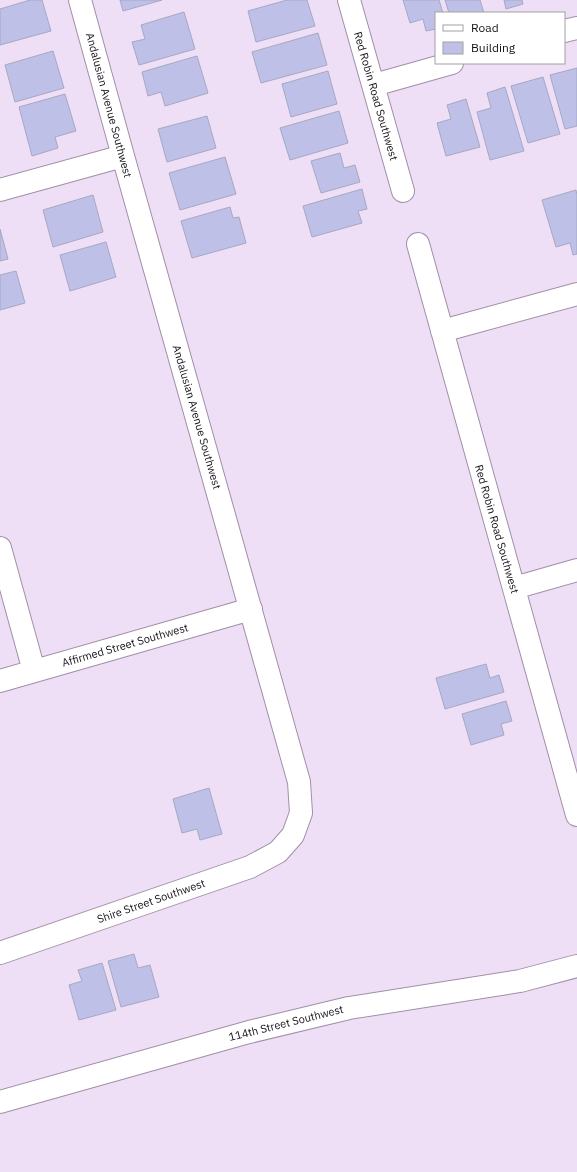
<svg xmlns="http://www.w3.org/2000/svg" width="577" height="1172" viewBox="0 0 577 1172" font-family="'IBM Plex Sans',sans-serif">
<rect width="100%" height="100%" fill="#eedef6"/>
<path fill="#bec0e8" stroke="#a7a8c2" d="M30 0H42L51 31 0 45V9Z
M120 0H162L123 11Z
M287 0H307L315 26 256 42 248 11Z
M403 0H439L443 13H436V29L426 31 423 19 410 23Z
M445 0H480L484 13H449Z
M504 0H522L523 4 506 9Z
M184 12 195 49 139 65 132 42 145 39 141 25Z
M318 33 327 65 261 83 252 52Z
M53 51 64 88 15 102 5 65Z
M197 56 208 93 165 106 161 92 148 96 142 72Z
M577 68V126L565 129 550 75Z
M328 71 337 104 291 117 282 84Z
M543 77 560 134 528 143 511 86Z
M505 87 524 151 490 160 477 112 491 108 487 93Z
M65 94 76 131 55 137 58 148 32 156 19 107Z
M466 99 480 147 446 156 437 123 451 119 447 105Z
M339 111 348 143 290 160 280 128Z
M207 116 216 148 167 162 158 129Z
M340 153 344 168 355 165 360 182 321 193 311 161Z
M225 157 236 194 180 210 169 173Z
M362 189 367 209 358 211 362 223 312 237 303 206Z
M576 190 577 195V254L573 255 570 243 556 247 542 200Z
M93 195 103 232 53 247 43 210Z
M230 207 233 218 239 217 246 243 192 258 181 221Z
M0 229 8 259 0 261Z
M106 242 116 277 70 291 60 255Z
M16 271 25 303 0 310V275Z
M486 664 490 678 499 675 504 692 445 709 436 678Z
M506 701 512 721 501 724 504 735 471 745 462 714Z
M209 788 222 834 200 840 197 829 182 833 173 799Z
M134 954 138 968 150 965 159 997 121 1007 108 961Z
M102 963 116 1010 79 1020 69 985 82 981 78 970Z"/>
<g fill="none" stroke-linecap="round" stroke-linejoin="round">
<g stroke="#a090a7" stroke-width="24">
<path id="street" d="M349 0 403 191
M564 31 577 28
M374 85 452 63
M0 190 123 156
M418 244 577 815
M442 331 577 294
M0 548 34 671
M514 588 577 570
M0 681 251 609
M0 953 250 867 278 852 293 835 301 813 299 782 123 156 80 0"/>
</g>
<g stroke="#a090a7" stroke-width="24">
<path id="secondary" d="M0 1102 249 1032 349 1008 520 981 577 966"/>
</g>
<use href="#street" stroke="#fff" stroke-width="22"/>
<use href="#secondary" stroke="#fff" stroke-width="22"/>
</g>
<g text-anchor="middle" dominant-baseline="central" stroke-width="3" stroke-linejoin="round" paint-order="stroke">
<g font-size="11" fill="#151018" stroke="#fff">
<text transform="translate(376 96) rotate(74)">Red Robin Road Southwest</text>
<text transform="translate(109 105) rotate(75)">Andalusian Avenue Southwest</text>
<text transform="translate(197 417) rotate(74)">Andalusian Avenue Southwest</text>
<text transform="translate(497 529) rotate(74)">Red Robin Road Southwest</text>
<text transform="translate(125 645) rotate(-16)">Affirmed Street Southwest</text>
<text transform="translate(151 901) rotate(-19)">Shire Street Southwest</text>
<text transform="translate(286 1023) rotate(-14)">114th Street Southwest</text>
</g>
</g>
<rect x="435" y="12" width="130" height="52" fill="#ffffff" stroke="#a19fa3"/>
<rect x="443" y="25" width="20" height="6" fill="#ffffff" stroke="#a19fa3"/>
<text x="471" y="32" font-size="12" fill="#151018">Road</text>
<rect x="443" y="42" width="20" height="12" fill="#bec0e8" stroke="#a19fa3"/>
<text x="471" y="52" font-size="12" fill="#151018">Building</text>
</svg>
